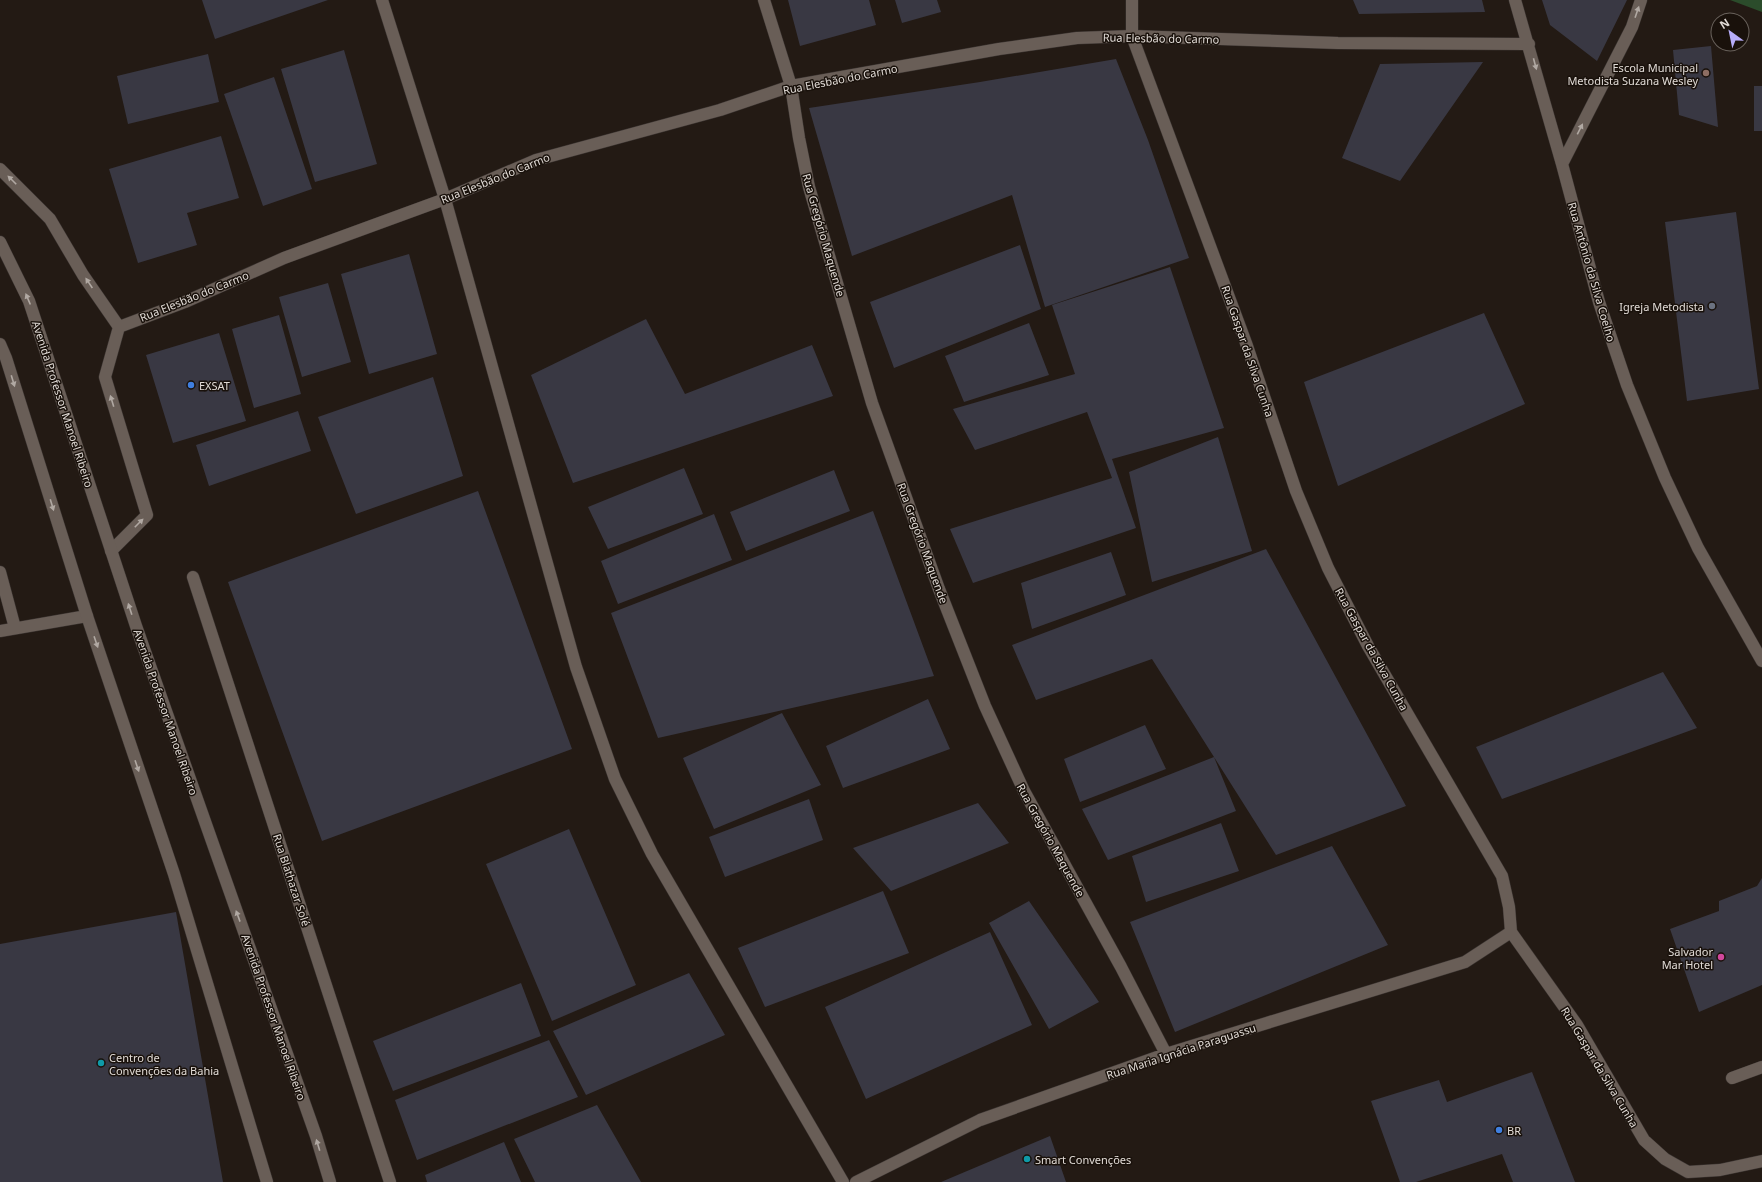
<svg xmlns="http://www.w3.org/2000/svg" width="1762" height="1182" viewBox="0 0 1762 1182" font-family="'Noto Sans',sans-serif">
<rect width="100%" height="100%" fill="#231a14"/>
<path fill="#2b4c2b" d="M1730 0H1762V12Z"/>
<path fill="#393843" d="M202 0H328L215 39Z
M788 0H869L876 25 800 46Z
M895 0H937L941 12 902 23Z
M1353 0H1482L1485 12 1359 14Z
M1542 0H1627L1597 61 1550 25Z
M1711 46 1718 127 1679 115 1673 50Z
M344 50 377 164 315 182 281 69Z
M208 54 219 102 128 124 117 76Z
M1116 59 1148 140 1189 258 1045 307 1012 195 852 256 809 108 980 82Z
M1483 62 1400 181 1342 158 1380 64Z
M274 77 312 189 263 206 224 94Z
M1754 86H1762V131H1754Z
M221 136 239 198 187 213 197 245 138 263 109 169Z
M1736 212 1759 389 1687 401 1665 222Z
M1020 245 1041 309 894 368 870 302Z
M409 254 437 354 369 374 341 274Z
M1170 267 1224 428 1112 459 1136 528 973 583 950 529 1112 478 1087 412 975 450 953 409 1075 374 1052 305Z
M328 283 351 362 302 377 279 297Z
M1484 313 1525 404 1338 486 1304 382Z
M279 315 301 394 254 408 232 329Z
M646 319 685 394 812 345 833 396 573 483 531 375Z
M1029 323 1049 375 964 402 945 356Z
M219 333 246 421 173 443 146 355Z
M433 377 463 476 356 514 318 417Z
M298 411 311 451 209 486 196 445Z
M1218 437 1252 551 1152 582 1129 472Z
M684 468 703 514 608 549 588 507Z
M834 470 850 511 746 551 730 512Z
M478 491 572 749 322 841 228 582Z
M873 511 934 676 658 738 611 613Z
M714 514 732 560 618 604 601 561Z
M1266 549 1406 806 1276 855 1152 659 1036 700 1012 645Z
M1111 552 1126 595 1032 629 1021 583Z
M1663 672 1697 728 1502 799 1476 747Z
M928 699 950 749 843 788 826 746Z
M782 713 821 785 714 829 683 758Z
M1145 725 1166 769 1080 802 1064 759Z
M1214 757 1236 811 1108 860 1082 809Z
M809 799 823 840 725 877 709 837Z
M978 803 1009 843 891 891 853 848Z
M1221 823 1239 871 1146 902 1132 856Z
M569 829 636 985 552 1021 486 864Z
M1332 846 1388 945 1175 1032 1130 922Z
M1762 878V985L1699 1012 1670 929 1719 911V901L1757 886Z
M883 891 909 953 765 1007 738 948Z
M1029 901 1099 1002 1049 1029 989 923Z
M176 912 223 1182H0V944Z
M990 932 1032 1025 866 1099 825 1007Z
M689 973 725 1035 586 1095 553 1031Z
M521 983 541 1036 393 1091 373 1041Z
M549 1040 578 1097 417 1160 395 1100Z
M1532 1072 1575 1182H1513L1502 1154 1416 1182H1400L1371 1101 1439 1080 1447 1102Z
M597 1105 641 1182H535L514 1139Z
M1050 1136 1066 1182H941Z
M504 1142 521 1182H427L425 1175Z"/>
<g fill="none" stroke-linecap="round" stroke-linejoin="round">
<g stroke="#3b3431" stroke-width="13">
<path id="service" d="M0 572 15 628
M0 631 87 616
M1732 1078 1762 1067"/>
</g>
<g stroke="#3b3431" stroke-width="13">
<path id="minor" d="M382 0 445 199 576 667 615 779 652 854 843 1182
M764 0 791 86 799 138 809 187 872 403 939 589 985 706 1024 791 1121 967 1166 1054
M1132 0V36L1246 343 1296 491 1328 568 1368 646 1502 876 1509 907 1511 932 1577 1025 1644 1140 1665 1159 1688 1172 1720 1170 1762 1161
M1515 0 1562 164 1599 302 1627 385 1665 478 1698 548 1762 661
M1562 164 1632 27 1641 0
M0 169 50 219 83 275 119 327 105 377 147 515 111 551
M119 327 185 302 284 258 445 199 536 160 720 110 791 86 999 49 1077 38 1132 36 1338 43 1529 44
M193 577 390 1182
M856 1182 980 1120 1166 1054 1465 962 1511 932"/>
</g>
<g stroke="#3b3431" stroke-width="13">
<path id="tertiary" d="M0 242 29 301 136 626 316 1136 330 1182
M0 344 6 358 87 616 174 874 267 1182"/>
</g>
<use href="#service" stroke="#695e57" stroke-width="12"/>
<use href="#minor" stroke="#695e57" stroke-width="12"/>
<use href="#tertiary" stroke="#695e57" stroke-width="12"/>
</g>
<defs><path id="oneway-solid" d="M-6-.8H1V-3.2L6.5 0L1 3.2V.8H-6Z"/></defs>
<g fill="#b1a9a3">
<use href="#oneway-solid" transform="translate(1637 12) rotate(-71)"/>
<use href="#oneway-solid" transform="translate(1535 64) rotate(75)"/>
<use href="#oneway-solid" transform="translate(1580 129) rotate(-63)"/>
<use href="#oneway-solid" transform="translate(12 180) rotate(-135)"/>
<use href="#oneway-solid" transform="translate(89 283) rotate(-124)"/>
<use href="#oneway-solid" transform="translate(28 299) rotate(-113)"/>
<use href="#oneway-solid" transform="translate(13 381) rotate(73)"/>
<use href="#oneway-solid" transform="translate(112 401) rotate(-107)"/>
<use href="#oneway-solid" transform="translate(52 505) rotate(73)"/>
<use href="#oneway-solid" transform="translate(139 523) rotate(-45)"/>
<use href="#oneway-solid" transform="translate(130 609) rotate(-108)"/>
<use href="#oneway-solid" transform="translate(96 642) rotate(71)"/>
<use href="#oneway-solid" transform="translate(137 766) rotate(71)"/>
<use href="#oneway-solid" transform="translate(238 916) rotate(-110)"/>
<use href="#oneway-solid" transform="translate(318 1145) rotate(-107)"/>
</g>
<circle fill="#8d6e63" stroke="#19110b" stroke-width="1.5" cx="1706" cy="73" r="4"/>
<circle fill="#6b7280" stroke="#19110b" stroke-width="1.5" cx="1712" cy="306" r="4"/>
<g fill="#3f7fe0" stroke="#19110b" stroke-width="1.5">
<circle cx="191" cy="385" r="4"/>
<circle cx="1499" cy="1130" r="4"/>
</g>
<circle fill="#d1479c" stroke="#19110b" stroke-width="1.5" cx="1721" cy="957" r="4"/>
<g fill="#0f9aa8" stroke="#19110b" stroke-width="1.5">
<circle cx="101" cy="1063" r="4"/>
<circle cx="1027" cy="1159" r="4"/>
</g>
<g text-anchor="middle" dominant-baseline="central" stroke-width="3" stroke-linejoin="round" paint-order="stroke">
<g font-size="11" fill="#e1dbd6" stroke="#19110b">
<text transform="translate(1161 38) rotate(1)">Rua Elesbão do Carmo</text>
<text transform="translate(840 79) rotate(-11)">Rua Elesbão do Carmo</text>
<text transform="translate(495 178) rotate(-22)">Rua Elesbão do Carmo</text>
<text transform="translate(824 235) rotate(74)">Rua Gregório Maquende</text>
<text transform="translate(1592 272) rotate(74)">Rua Antônio da Silva Coelho</text>
<text transform="translate(194 296) rotate(-22)">Rua Elesbão do Carmo</text>
<text transform="translate(1248 351) rotate(71)">Rua Gaspar da Silva Cunha</text>
<text transform="translate(63 404) rotate(72)">Avenida Professor Manoel Ribeiro</text>
<text transform="translate(923 543) rotate(70)">Rua Gregório Maquende</text>
<text transform="translate(1372 649) rotate(61)">Rua Gaspar da Silva Cunha</text>
<text transform="translate(166 712) rotate(71)">Avenida Professor Manoel Ribeiro</text>
<text transform="translate(1051 840) rotate(61)">Rua Gregório Maquende</text>
<text transform="translate(292 880) rotate(72)">Rua Blathazar Solé</text>
<text transform="translate(274 1017) rotate(71)">Avenida Professor Manoel Ribeiro</text>
<text transform="translate(1181 1051) rotate(-18)">Rua Maria Ignácia Paraguassu</text>
<text transform="translate(1600 1067) rotate(59)">Rua Gaspar da Silva Cunha</text>
</g>
<g font-size="11" fill="#e1dbd6" stroke="#19110b" text-anchor="start">
<text x="1698" y="67" text-anchor="end">Escola Municipal<tspan x="1698" dy="13">Metodista Suzana Wesley</tspan></text>
<text x="1704" y="306" text-anchor="end">Igreja Metodista</text>
<text x="199" y="385">EXSAT</text>
<text x="1713" y="951" text-anchor="end">Salvador<tspan x="1713" dy="13">Mar Hotel</tspan></text>
<text x="109" y="1057">Centro de<tspan x="109" dy="13">Convenções da Bahia</tspan></text>
<text x="1507" y="1130">BR</text>
<text x="1035" y="1159">Smart Convenções</text>
</g>
</g>
<g transform="translate(1730 32) rotate(327)"><circle r="19" fill="#19110b" stroke="#69625c"/>
<path d="M0-3L7 15L0 10L-7 15Z" fill="#b6acf8"/>
<text y="-6" font-size="11" font-weight="bold" text-anchor="middle" fill="#e1dbd6">N</text>
</g>
</svg>
